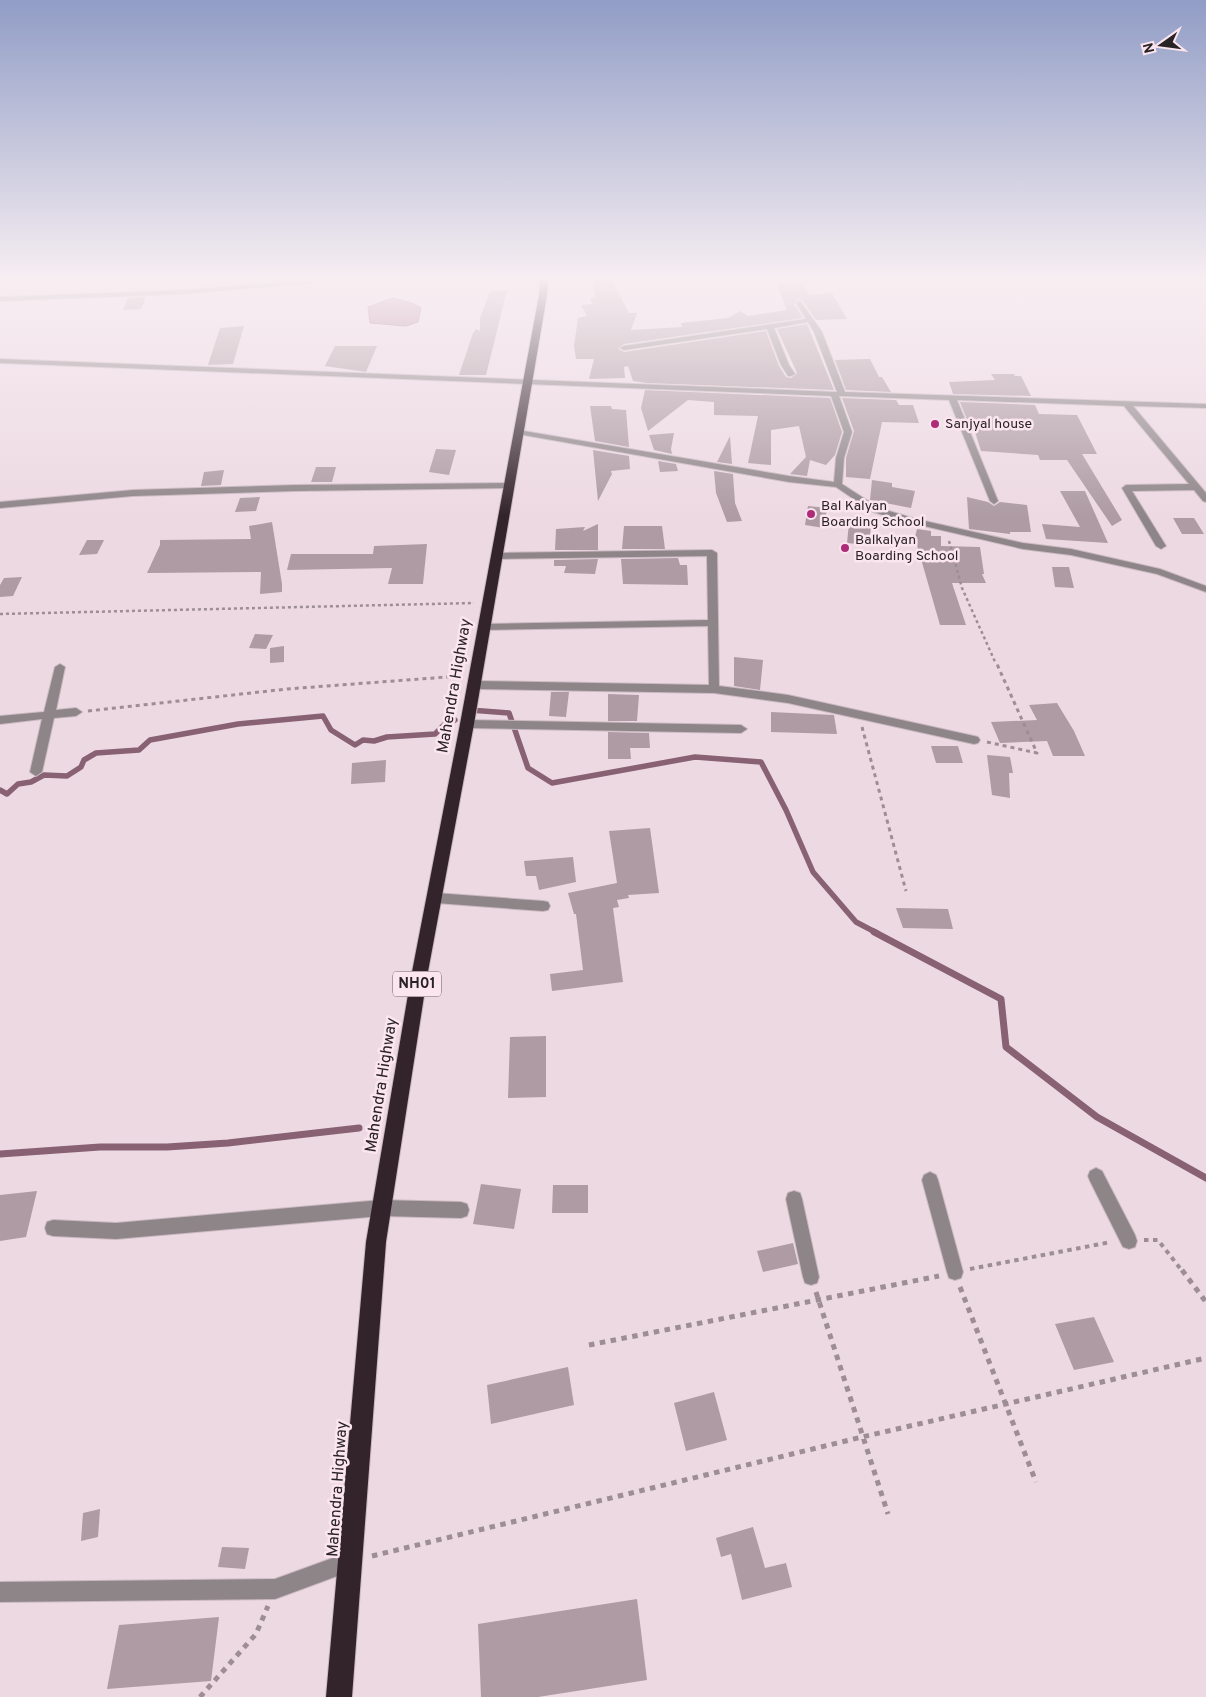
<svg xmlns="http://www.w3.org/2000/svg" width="1206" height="1697" viewBox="0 0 1206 1697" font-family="Overpass,sans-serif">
<rect width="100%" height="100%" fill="#edd9e2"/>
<path fill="#b07b94" stroke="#886173" d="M393 298C402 301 413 302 421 308L418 322 406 326 370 323 368 307Z"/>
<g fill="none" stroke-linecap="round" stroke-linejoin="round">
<path stroke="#886173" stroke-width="5.5" d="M470 710 509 713 528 768 552 783 695 757 761 762 786 810 813 872 856 922 877 933
M0 790 7 794 18 784 31 782 44 775 67 776 81 767 84 760 96 753 139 750 150 740 238 724 323 716 331 730 355 745 363 740 374 741 387 737 435 734 445 724 455 720"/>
<path stroke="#886173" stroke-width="7" d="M874 932 1001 999 1006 1047 1097 1117 1206 1178
M0 1154 100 1147H167L228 1143 359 1128"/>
</g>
<path fill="#ae9ba3" d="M593 278H611L629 313H637L631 330 682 327 681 323 728 318 740 311 748 316 787 310 777 284 803 283 809 295 832 293 847 319 816 320 803 301 798 299 794 304 803 318 624 344 618 349 624 352 766 331 779 366 786 377 791 378 797 373 777 329 807 324 834 390 647 383 633 381 628 366 624 367 625 378 589 379 594 359H576L574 346 578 318 587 316 581 305 592 304 590 298 595 297Z
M507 290 486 375H459L473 333 476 329 480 331V318L490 291Z
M146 297 141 309 123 310 128 298Z
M244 326 233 364 208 365 220 328Z
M335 346H377L366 372 325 366Z
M870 359 879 377H882L891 392 846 390 835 360Z
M991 374H1014L1015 376H1021L1031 396 953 394 949 382 995 380Z
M645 390 830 398 842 432 835 455 826 465 810 460 807 476 790 474 806 457 799 426 771 430V465L748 463 758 416 714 415V402L688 400 648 431 641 408Z
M842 398 896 400 899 405H913L919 423 882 422 870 479 846 477V458L854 431Z
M960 402 1035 405 1039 414 1077 415 1097 454H1082L1122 520 1112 526 1067 460H1040L1038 455 981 451 975 432H972Z
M590 406H611L612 409 626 410 629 447 595 441Z
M674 433 671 449 672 454 654 450 649 435Z
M730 436 732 464 717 462Z
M436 449 456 450 449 475 429 472Z
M593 450 629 456 630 469 611 471 612 474 598 501Z
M658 461 676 464 678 471 660 472Z
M316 467H336L332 482H311Z
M224 470 221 485 201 486 204 472Z
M714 471 733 474 735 503 742 521 727 522 716 493Z
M872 480 892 483V487L915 491 911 508 870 500Z
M1060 491H1085L1108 543 1046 539 1042 524 1080 527Z
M260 497 256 511 235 512 240 498Z
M967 497 988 502 994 506 1000 502 1027 505 1031 532H1010V534L969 529Z
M808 506 827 508 824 528 805 525Z
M1173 518H1194L1204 534H1182Z
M272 522 282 584V592L260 594 261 572 147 573 160 545V540L251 539 249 526Z
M849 523 871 525 869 545 847 543Z
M598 524V550H555L556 529 585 527 583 531Z
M624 526H662L665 549H622Z
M917 529 931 531V536H941V546L980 547 984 574H982L986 583H952L966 625H940L917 545H913Z
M87 540H104L97 554 79 555Z
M427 544 423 584H388L392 568 287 570 291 554H373L374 546Z
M678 558 680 565H687L688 585 623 584 621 559Z
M598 559 595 574 564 573 566 566H554V560Z
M1052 567H1069L1074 588 1055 587Z
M22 577 13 596 0 597V585L4 578Z
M255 634 273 635 266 649 249 648Z
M284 646V662L270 663V648Z
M734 657 763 660 760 690 734 686Z
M551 692H569L566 717 549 716Z
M608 694 639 695 637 721H608Z
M1057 703 1074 731 1085 756H1053L1047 741 1000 743 991 722 1037 720 1029 705Z
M771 712 834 715 837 734 771 732Z
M608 732 649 733 650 748H630L631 759H608Z
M931 746H958L963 763H936Z
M987 755 1010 757 1013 773H1009L1010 798 992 795Z
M386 760 385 782 351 784 352 763Z
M650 828 659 893 628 895 629 898 617 900 619 907 613 908 623 982 552 991 550 974 583 970 576 914H574L568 893 617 883 609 831Z
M573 857 576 882 539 890 536 876H526L524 861Z
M896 908 948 909 953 929 903 928Z
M546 1036V1097L508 1098 510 1037Z
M481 1184 521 1189 514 1229 473 1224Z
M553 1185H588V1213H552Z
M37 1191 26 1237 0 1241V1195Z
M793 1243 798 1264 763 1272 757 1251Z
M1094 1317 1114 1362 1074 1370 1055 1324Z
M568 1367 574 1405 491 1424 487 1385Z
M714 1392 727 1440 686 1451 674 1403Z
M100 1509 98 1537 81 1541 83 1513Z
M753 1527 765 1568 786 1563 792 1587 742 1600 731 1554 721 1557 716 1538Z
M222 1547 249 1548 245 1569 218 1567Z
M637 1599 647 1680 538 1697H481L478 1624Z
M219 1617 211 1681 107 1689 119 1625Z"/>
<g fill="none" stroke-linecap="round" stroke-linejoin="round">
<g stroke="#cab8c0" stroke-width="2">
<path id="minor" d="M337 278H370L184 294 0 301V297L184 290Z
M378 278H424V279L421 281Z
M799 301 801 302 822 332 845 392 1206 404V408L1133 406 1206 493V502L1203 501 1194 490 1132 491 1166 546 1161 549 1156 546 1122 488 1126 485 1189 484 1124 406 957 400 998 501 994 504 990 501 949 400 839 396 852 432 844 458 842 484 879 508 916 519 1023 543 1071 549 1160 569 1206 586V592L1157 574 1071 555 1023 549 911 523 873 512 836 487 789 482 518 434 514 432 518 430 789 476 834 482 836 458 844 432 831 396 0 363V359L837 392 814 332 808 322 774 328 789 365 795 374 791 376H788L781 365 767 329 624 350 620 348 624 346 806 319 796 303Z
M508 483 512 486 511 488 295 491 133 496 0 508V502L133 490 295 485Z
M712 550 717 553 719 686 788 695 974 736 978 737 980 740 978 743 974 744 788 703 714 693 474 689 469 685 474 681 709 685 708 626 484 630 479 627 484 624 708 620 707 556 497 559 492 556 497 553Z
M60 664 65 667 56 710 76 708 82 712 76 716 54 718 42 772 36 776 30 772 42 719 0 724V716L44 712 55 667Z
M467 720 741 725 747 729 741 733 467 728 461 724Z
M436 893 543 901 548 902 550 906 548 910 543 911 436 903 431 902 429 898 431 894Z
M1096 1168 1102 1171 1135 1235 1137 1241 1135 1247 1129 1249 1123 1247 1090 1181 1088 1176 1090 1171Z
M930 1172 936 1175 938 1180 963 1272 961 1278 955 1280 949 1278 947 1272 922 1180 924 1175Z
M794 1191 800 1193 802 1199 819 1277 817 1283 811 1285 805 1283 803 1277 786 1199 788 1193Z
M381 1200 461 1202 467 1204 469 1210 467 1216 461 1218 381 1216 116 1239 53 1236 47 1234 45 1228 47 1222 53 1220 116 1223Z
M352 1551 359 1554 362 1561 359 1568 275 1599 0 1602V1582L275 1579Z"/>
</g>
<g stroke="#cab8c0" stroke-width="2">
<path id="highway" d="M540 278H548L547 295 474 724 427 977 386 1242 352 1697H326L366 1242 411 977 460 724 539 295Z"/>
</g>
<path stroke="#9d8e95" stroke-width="2.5" stroke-dasharray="3 3" stroke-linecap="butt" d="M949 541 962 588 996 664
M0 614 474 603"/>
<path stroke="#9d8e95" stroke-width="3" stroke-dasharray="4 4" stroke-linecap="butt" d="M88 711 287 689 460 676
M862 727 906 891
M987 742 1037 753 996 662"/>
<path stroke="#9d8e95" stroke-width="4" stroke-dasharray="4.5 4.5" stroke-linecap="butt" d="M1144 1240H1158L1183 1272
M970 1269 1111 1242"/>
<path stroke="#9d8e95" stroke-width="5" stroke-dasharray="5.5 5.5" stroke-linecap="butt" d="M1182 1270 1206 1302
M960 1287 1036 1482
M816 1292 888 1514
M589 1345 939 1276
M372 1556 862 1437 1206 1358
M200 1697 256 1634 268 1606"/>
<use href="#minor" fill="#8d8588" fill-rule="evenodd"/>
<use href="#highway" fill="#33242b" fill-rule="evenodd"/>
</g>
<linearGradient id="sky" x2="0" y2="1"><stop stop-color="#919dc6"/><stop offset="0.54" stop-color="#f7eef2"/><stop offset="1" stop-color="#f7eef2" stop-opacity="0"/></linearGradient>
<rect width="1206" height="516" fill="url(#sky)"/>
<g fill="#ae2c77" stroke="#fbe6ef" stroke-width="2">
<circle cx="935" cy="424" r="5"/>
<circle cx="811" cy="514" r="5"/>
<circle cx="845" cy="548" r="5"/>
</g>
<g text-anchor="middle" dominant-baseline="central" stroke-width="5" stroke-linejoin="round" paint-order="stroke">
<g font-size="14" fill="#2a2326" stroke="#fbe6ef" text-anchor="start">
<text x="945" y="424">Sanjyal house</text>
<text x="821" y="506">Bal Kalyan<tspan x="821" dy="16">Boarding School</tspan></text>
<text x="855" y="540">Balkalyan<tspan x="855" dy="16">Boarding School</tspan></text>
</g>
<rect fill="#fbe6ef" stroke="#695e62" stroke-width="1" x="393" y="971.5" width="48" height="25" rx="4"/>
<g font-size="15" font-weight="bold" fill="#2a2326">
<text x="417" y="984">NH01</text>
</g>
<g font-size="16" fill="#2a2326" stroke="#fbe6ef">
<text transform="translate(455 686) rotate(-80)">Mahendra Highway</text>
<text transform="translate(382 1085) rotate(-81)">Mahendra Highway</text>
<text transform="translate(338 1489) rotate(-86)">Mahendra Highway</text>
</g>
</g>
<g transform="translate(1161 45) rotate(256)" stroke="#fbe6ef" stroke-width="4" paint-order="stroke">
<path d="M0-4L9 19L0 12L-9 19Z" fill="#2a2326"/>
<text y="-8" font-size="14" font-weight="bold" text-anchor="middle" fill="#2a2326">N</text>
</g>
</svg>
